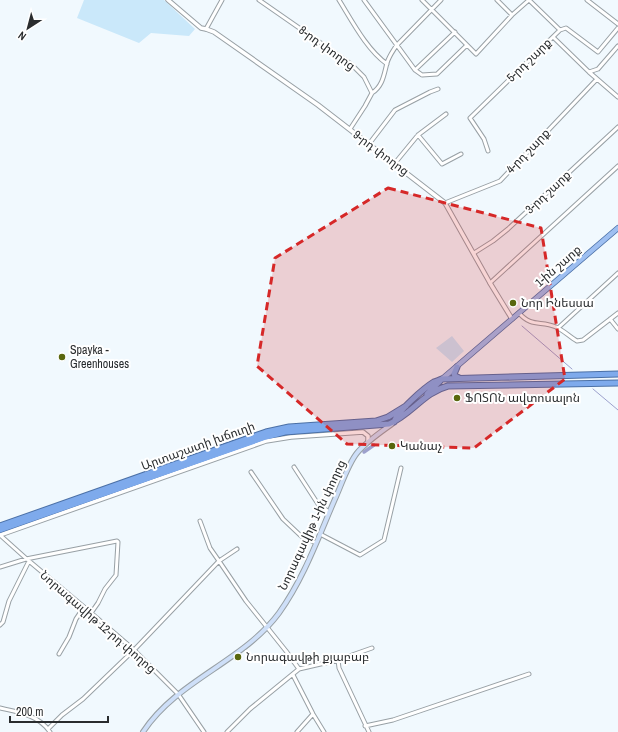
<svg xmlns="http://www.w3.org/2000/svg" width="618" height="732" viewBox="0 0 618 732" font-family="'Archivo Narrow','Noto Sans Armenian',sans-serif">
<rect width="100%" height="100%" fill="#f1f9fe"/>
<path fill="#cae8fa" d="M84 0H164L195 29 189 36 151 33 139 43 77 18Z
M452 336 464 351 452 362 436 348Z"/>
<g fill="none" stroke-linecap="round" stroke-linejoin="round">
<path stroke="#9da1cd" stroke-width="1" d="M522 326 572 369
M593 389 618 410"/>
<path stroke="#9da1cd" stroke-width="3.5" d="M364 452 374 445"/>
<g stroke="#98a0a5" stroke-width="5">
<path id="minor" d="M259 0 351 64 364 77 372 93 365 106 350 129
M339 0C352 21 367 50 387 64
M364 0 415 70 422 75 437 74 467 45
M422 0 476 54 512 15 529 0
M497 0 512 15
M529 0 560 30
M587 0 618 24
M206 29 222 0
M553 37 589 72 618 97
M415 70 455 32
M589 72 598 69 618 46
M372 93C383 86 384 74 387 63 389 56 393 51 396 46L441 0
M418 135 446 114
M369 144 395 110 430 92 438 89
M488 151 484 139 470 118 560 30 566 28 598 52 618 28
M395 163 418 135 442 164 461 154
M445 203 500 181 597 79
M474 253 493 241 508 229 618 127
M490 283 618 166
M519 313C532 328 541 320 556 327 563 330 570 337 577 341L583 340 618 313
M610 319 618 329
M558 328 618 273
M294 467 318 504 329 512
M251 472 283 519 301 536 316 543
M200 521 210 548 219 561 246 601 286 651 299 669
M320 534 360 555 384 540 401 468
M0 535 29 561 91 613 134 650 178 694 204 732
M0 567 26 559 117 541 118 542 116 575 105 589 98 603 91 613
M0 625 3 622 9 601 29 561
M59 654 69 637 76 619 84 607
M338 660 339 668 369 732
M293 675 313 714 324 732
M0 708C18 712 39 715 50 732
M365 726 393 720 529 674
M48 729 62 715 83 699 134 650 219 561 237 549
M227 732 250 709 299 669 338 660 372 648
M297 732 313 714"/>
</g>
<g stroke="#98a0a5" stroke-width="5.5">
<path id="tertiary" d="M168 0 201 28 206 29 214 32 318 105 445 203 490 283 512 319
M0 535 266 441 291 437 363 432 368 436V442"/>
</g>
<g stroke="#98a0a5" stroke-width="6">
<path id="secondary" d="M143 732C177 680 243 662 279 613 304 578 318 538 335 499 341 486 348 464 357 453 366 442 381 432 392 424"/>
</g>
<g stroke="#4b70a6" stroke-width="6">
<path id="primary" d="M442 379 618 228"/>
</g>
<g stroke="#4b70a6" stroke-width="7">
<path id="trunk" d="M457 367 454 374 455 376 459 378
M427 394 440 381
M394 422C397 412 424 388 434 382 436 381 440 380 442 379L618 374
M0 526 266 432 289 427 376 421 388 417 406 406
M0 530 266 437 285 432 389 424C411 415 424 392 448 386L618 383"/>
</g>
<use href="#minor" stroke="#fff" stroke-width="3"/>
<use href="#tertiary" stroke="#fff" stroke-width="3.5"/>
<use href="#secondary" stroke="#cedff8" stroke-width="4"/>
<use href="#primary" stroke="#9ebff1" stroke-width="4.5"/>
<use href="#trunk" stroke="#7eaaec" stroke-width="5"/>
</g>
<path fill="#d62828" fill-opacity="0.2" stroke="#d62828" stroke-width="3" stroke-dasharray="8 5" stroke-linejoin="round" d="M388 188 541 228 565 379 474 448 347 444 257 366 275 258Z"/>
<g fill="#59670e" stroke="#fff" stroke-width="1.5">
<circle cx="513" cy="303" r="4"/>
<circle cx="62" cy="357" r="4"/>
<circle cx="457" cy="398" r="4"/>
<circle cx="392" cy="446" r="4"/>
<circle cx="238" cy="657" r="4"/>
</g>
<g text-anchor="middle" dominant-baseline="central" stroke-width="4" stroke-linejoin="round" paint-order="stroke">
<g font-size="12" fill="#292c2e" stroke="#fff">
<text transform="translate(327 48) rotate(36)">8-րդ փողոց</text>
<text transform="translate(529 60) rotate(-44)">5-րդ շարք</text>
<text transform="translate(528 151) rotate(-46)">4-րդ շարք</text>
<text transform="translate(381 153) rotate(37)">9-րդ փողոց</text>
<text transform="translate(548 192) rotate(-43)">3-րդ շարք</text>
<text transform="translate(558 266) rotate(-41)">1-ին շարք</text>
<text transform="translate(198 446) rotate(-20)">Արտաշատի խճուղի</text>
<text transform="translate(312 525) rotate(-65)">Նորագավիթ 1-ին փողոց</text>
<text transform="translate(98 622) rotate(41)">Նորագավիթ 12-րդ փողոց</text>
</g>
<g font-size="12" fill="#292c2e" stroke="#fff" text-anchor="start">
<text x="521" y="303">Նոր Ինեսսա</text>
<text x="70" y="350">Spayka -<tspan x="70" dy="14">Greenhouses</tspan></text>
<text x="465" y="398">ՖՈՏՈՆ ավտոսալոն</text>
<text x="400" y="446">Կանաչ</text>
<text x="246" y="657">Նորագավթի քյաբաբ</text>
</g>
</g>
<g transform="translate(28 28) rotate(216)" stroke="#ffffff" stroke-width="3" paint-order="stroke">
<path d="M0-3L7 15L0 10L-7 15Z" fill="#292c2e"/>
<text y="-6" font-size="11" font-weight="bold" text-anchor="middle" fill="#292c2e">N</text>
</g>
<path d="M10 716v6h98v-6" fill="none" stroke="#292c2e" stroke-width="2"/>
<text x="16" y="716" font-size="12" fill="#292c2e" stroke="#ffffff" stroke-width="3" paint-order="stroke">200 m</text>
</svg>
